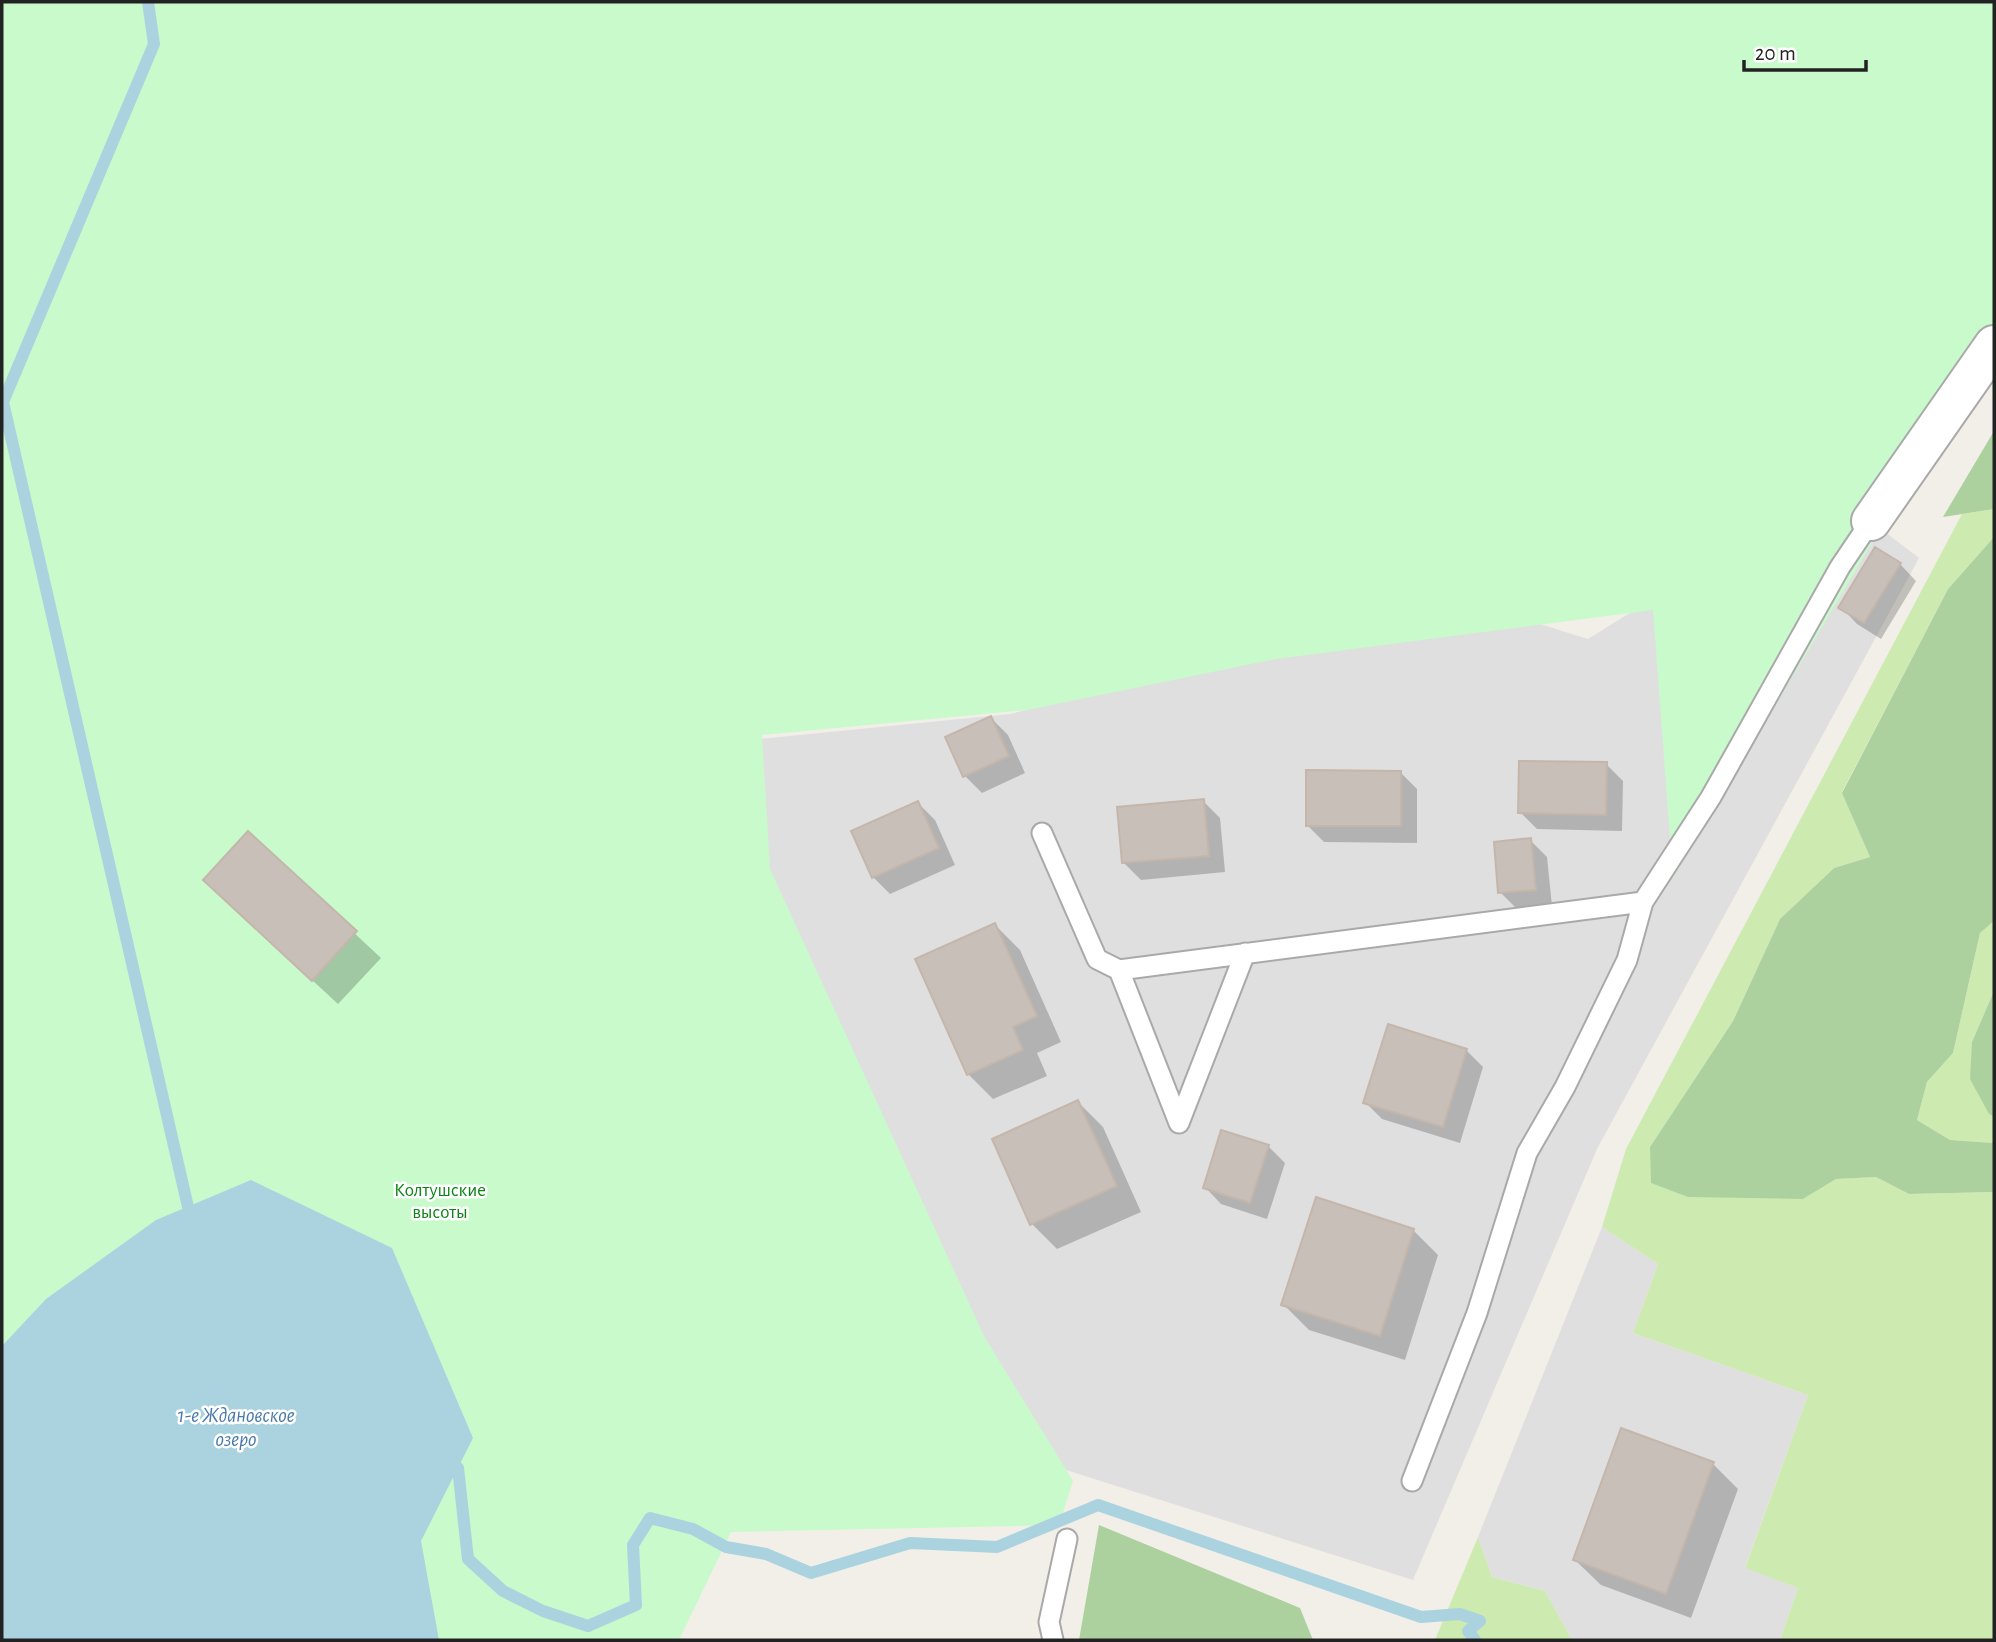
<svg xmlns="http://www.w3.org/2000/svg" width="1996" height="1642" viewBox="0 0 1996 1642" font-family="'Alegreya Sans',sans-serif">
<rect width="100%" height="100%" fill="#f2efe9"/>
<path fill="#e0dfdf" d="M1829 489 1919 558 1597 1149 1413 1580 1066 1470 978 1398 737 867 730 742 1010 714 1251 657 1453 597 1588 639Z
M1602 1227 1658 1264 1633 1333 1808 1395 1745 1567 1798 1588 1780 1640H1572L1545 1591 1492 1577 1478 1537Z"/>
<path fill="#cdebb0" d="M1994 509V537L1948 589 1842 792 1870 857 1834 868 1780 919 1733 1021 1650 1147 1803 1199 1836 1179 1876 1177 1909 1194 1994 1192V1640H1780L1798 1588 1745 1568 1808 1395 1633 1333 1658 1264 1602 1227 1626 1149 1962 514Z
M1994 921V991L1972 1042 1989 1114 1994 1117V1143L1950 1140 1917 1120 1927 1082 1953 1053 1980 933Z
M1478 1537 1492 1577 1545 1591 1572 1640H1435Z"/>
<path fill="#add19e" d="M1994 431V509L1943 517Z
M1994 537V921L1980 933 1953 1053 1927 1082 1917 1120 1950 1140 1994 1143V1192L1909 1194 1876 1177 1836 1179 1803 1199 1688 1197 1651 1183 1650 1147 1733 1021 1780 919 1834 868 1870 857 1842 793 1948 589Z
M1994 991V1117L1989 1114 1970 1079 1972 1042Z
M1099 1525 1300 1608 1313 1640H1079Z"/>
<path fill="#c8facc" d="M2 2H1994V355L1914 472 1673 878 1653 610 1276 659 1027 710 762 735 770 869 984 1336 1073 1481 1059 1525 731 1532 679 1640H2Z"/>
<path fill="#aad3df" d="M251 1180 392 1248 473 1438 421 1541 439 1640H2V1346L46 1299 156 1220Z"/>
<path fill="#0003" d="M1900 564 1916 581 1881 639 1857 624 1841 607Z
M991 718 1008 735 1025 773 982 793 965 776Z
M1606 764 1623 781 1622 831 1537 829 1520 812Z
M1400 772 1417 789V843L1324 842 1307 825Z
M1203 801 1220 818 1225 872 1141 880 1124 863Z
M918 803 935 820 955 865 890 894 873 877Z
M248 834 381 958 338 1004 231 905Z
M1530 840 1547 857 1552 906 1517 909 1500 892Z
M995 925 1020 950 1061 1042 1037 1053 1047 1076 993 1099 968 1074Z
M1466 1050 1483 1067 1460 1143 1382 1119 1365 1102Z
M1078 1102 1103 1127 1141 1212 1057 1249 1032 1224Z
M1268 1146 1285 1163 1267 1219 1221 1204 1205 1187Z
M1413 1230 1438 1255 1405 1360 1309 1330 1283 1304Z
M1713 1464 1738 1489 1691 1618 1601 1585 1575 1560Z"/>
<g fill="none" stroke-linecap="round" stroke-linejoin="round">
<path stroke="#aad3df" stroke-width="12" d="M148 2 154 44 3 402 188 1207
M458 1468 468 1559 503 1591 543 1611 588 1626 636 1605 633 1545 650 1518 693 1529 726 1547 766 1554 811 1573 910 1543 997 1547 1098 1505 1421 1617 1460 1614 1480 1621 1468 1631 1475 1640"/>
</g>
<path fill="#c7bfb8" stroke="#c4b6ab" stroke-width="2" d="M1875 547 1901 563 1864 623 1838 608Z
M991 716 1009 756 963 777 945 737Z
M1519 761 1607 762 1606 815 1518 813Z
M1306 770 1401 771V826H1306Z
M1204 799 1209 856 1122 863 1117 807Z
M918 801 939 848 872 878 851 831Z
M248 831 357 931 312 981 203 880Z
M1531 838 1536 890 1498 893 1494 842Z
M995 923 1037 1016 1013 1027 1023 1050 967 1075 915 959Z
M1388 1024 1467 1049 1443 1127 1363 1103Z
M1078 1100 1117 1186 1030 1225 992 1139Z
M1221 1130 1269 1145 1250 1203 1203 1188Z
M1316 1197 1414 1229 1380 1336 1281 1305Z
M1621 1428 1714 1462 1666 1594 1573 1560Z"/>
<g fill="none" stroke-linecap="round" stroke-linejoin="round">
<g stroke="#a9a9a9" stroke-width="23">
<path id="service" d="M1042 833 1097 959 1119 970
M1179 1123 1119 970 1643 902 1711 797 1840 567 1871 521
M1179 1123 1245 953
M1412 1481 1477 1313 1527 1153 1565 1087 1627 960 1643 902
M1053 1640 1049 1622 1067 1539"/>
</g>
<g stroke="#a9a9a9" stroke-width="42">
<path id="minor" d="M1871 521 1994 345"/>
</g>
<use href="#service" stroke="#fff" stroke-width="19"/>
<use href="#minor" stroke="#fff" stroke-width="38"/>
</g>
<g text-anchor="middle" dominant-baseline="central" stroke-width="5" stroke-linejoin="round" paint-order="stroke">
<g font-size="19" fill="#0c8416" stroke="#fff">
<text x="440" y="1190">Колтушские<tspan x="440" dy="22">высоты</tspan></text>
</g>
<g font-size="21" font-style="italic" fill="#4a7aab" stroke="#fff">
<text x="236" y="1415">1-е Ждановское<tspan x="236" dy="24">озеро</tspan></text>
</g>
</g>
<rect width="1996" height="1642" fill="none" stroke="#222222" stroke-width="7"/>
<path d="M1744 60v10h122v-10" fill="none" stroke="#222222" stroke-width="3.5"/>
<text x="1755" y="60" font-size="21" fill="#222222" stroke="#ffffff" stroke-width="5" paint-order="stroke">20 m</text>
</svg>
